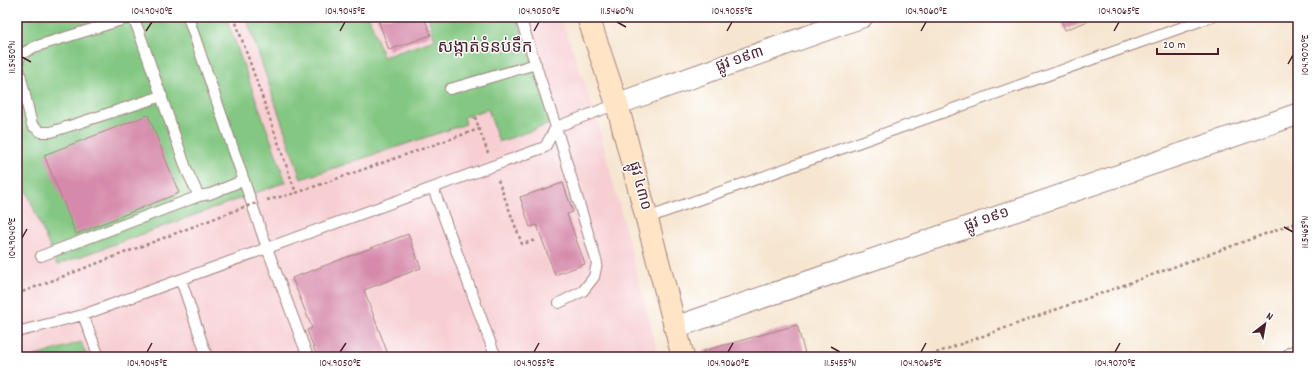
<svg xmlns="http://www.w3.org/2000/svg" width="1315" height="374" viewBox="0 0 1315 374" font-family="Dekko,'Noto Sans Khmer',sans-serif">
<rect width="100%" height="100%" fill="#fff"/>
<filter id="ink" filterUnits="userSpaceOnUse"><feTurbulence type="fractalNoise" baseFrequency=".025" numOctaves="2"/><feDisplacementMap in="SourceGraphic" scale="8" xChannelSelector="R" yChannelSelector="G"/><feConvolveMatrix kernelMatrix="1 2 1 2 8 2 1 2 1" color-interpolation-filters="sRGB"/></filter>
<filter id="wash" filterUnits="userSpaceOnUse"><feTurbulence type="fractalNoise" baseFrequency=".012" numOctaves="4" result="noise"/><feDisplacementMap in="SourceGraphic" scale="16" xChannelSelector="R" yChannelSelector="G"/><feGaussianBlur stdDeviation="0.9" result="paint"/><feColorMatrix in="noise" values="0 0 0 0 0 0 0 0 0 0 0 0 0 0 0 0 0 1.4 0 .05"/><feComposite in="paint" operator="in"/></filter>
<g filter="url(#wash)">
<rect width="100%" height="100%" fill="#f6e6d0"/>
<path fill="#f7cfd3" d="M17 17H561L595 113 659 357H17Z"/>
<path fill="#83c782" stroke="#667356" d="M17 17H226L286 182 57 265 17 168Z
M246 17H369L383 57 435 40 428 17H517L553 123 499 142 488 109 464 117 466 124 301 179Z
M81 342 87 357H32Z"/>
<g id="blocks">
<path fill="#d68aab" d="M377 17H424L431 35 389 50Z
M1060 17H1098L1065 30Z
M148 115 179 193 76 234 44 155Z
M563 183 573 212 567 214 585 264 555 275 537 225 530 227 520 197Z
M408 234 421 268 364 290 389 357H317L307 330 312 328 292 278Z
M797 325 806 357H705L703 351Z"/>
</g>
</g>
<g filter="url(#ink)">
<use href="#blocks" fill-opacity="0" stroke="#a0827e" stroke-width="1"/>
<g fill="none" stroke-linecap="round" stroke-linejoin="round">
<g stroke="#a0827e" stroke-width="12">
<path id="lane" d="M188 17 267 248 308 357
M520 17 556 127 597 263 594 277 583 291 559 303
M450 89 536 64
M162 96 51 132H41L32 125 18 65 20 55 34 47 125 19H133L138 29 187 171 199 196 210 194 244 180
M433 188 493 350 497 357
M647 218 1211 17
M41 256 199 196
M181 280 207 357
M83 315 99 357
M17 332 83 315 545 147 556 127 617 104"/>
</g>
<g stroke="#a0827e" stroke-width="23">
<path id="street" d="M617 104 862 17
M676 327 1298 114
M1293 357 1298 355"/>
</g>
<g stroke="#a0827e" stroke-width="24">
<path id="secondary" d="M588 17 617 104 683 357"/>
</g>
<path stroke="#a0827e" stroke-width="2.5" stroke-dasharray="3 3" stroke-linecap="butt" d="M234 17 296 193
M475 117 488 153
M498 180 522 244 536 240
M267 200 296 193 479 129
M17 294 239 209
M925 357 1298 222"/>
<use href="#lane" stroke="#fff" stroke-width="10"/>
<use href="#street" stroke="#fff" stroke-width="21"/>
<use href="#secondary" stroke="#ffe4c6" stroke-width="22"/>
<path stroke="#a0827e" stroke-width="2.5" stroke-dasharray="3 3" stroke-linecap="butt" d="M241 208 257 203"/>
</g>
</g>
<path fill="none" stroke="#4a1f2b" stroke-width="1.5" d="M617 22 626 27M146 31 152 22M340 31 345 22M534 31 539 22M727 31 732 22M921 31 926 22M1114 31 1119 22M22 57 31 62M1288 64 1293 55M1284 227 1293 232M22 238 27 229M831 347 840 352M147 352 152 343M340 352 346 343M534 352 539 343M728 352 733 343M921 352 926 343M1115 352 1120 343"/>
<g text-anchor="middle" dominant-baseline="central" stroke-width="3" stroke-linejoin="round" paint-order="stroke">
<g font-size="15" fill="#4a1f2b" stroke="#fff">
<text transform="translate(740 60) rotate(-19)">ផ្លូវ ១៩៣</text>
<text transform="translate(639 186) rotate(75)">ផ្លូវ ៤៣០</text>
<text transform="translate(987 220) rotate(-19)">ផ្លូវ ១៩១</text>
</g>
<g font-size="17" fill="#4a1f2b" stroke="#fff">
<text x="485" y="49">សង្កាត់ទំនប់ទឹក</text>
</g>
</g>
<rect width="1315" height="374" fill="none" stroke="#fff" stroke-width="44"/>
<g transform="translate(1265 324) rotate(31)" stroke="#ffffff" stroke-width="3" paint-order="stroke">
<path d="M0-3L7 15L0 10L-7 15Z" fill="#4a1f2b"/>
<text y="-6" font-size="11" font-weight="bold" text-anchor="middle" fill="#4a1f2b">N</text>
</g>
<path d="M1157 48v6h61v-6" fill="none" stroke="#4a1f2b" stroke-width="2"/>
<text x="1163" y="48" font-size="12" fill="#4a1f2b" stroke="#ffffff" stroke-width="3" paint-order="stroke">20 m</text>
<rect x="22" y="22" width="1271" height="330" fill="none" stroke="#4a1f2b" stroke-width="1.5"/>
<g font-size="10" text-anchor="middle" fill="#4a1f2b">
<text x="152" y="14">104.9040°E</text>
<text x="345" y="14">104.9045°E</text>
<text x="539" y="14">104.9050°E</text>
<text x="617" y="14">11.5460°N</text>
<text x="732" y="14">104.9055°E</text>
<text x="926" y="14">104.9060°E</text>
<text x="1119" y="14">104.9065°E</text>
<text transform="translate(1304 55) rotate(-90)" y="4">104.9070°E</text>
<text transform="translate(11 57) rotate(-90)" y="4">11.5450°N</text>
<text transform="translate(1304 232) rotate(-90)" y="4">11.5465°N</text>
<text transform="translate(11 238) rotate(-90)" y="4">104.9040°E</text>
<text x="147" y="366">104.9045°E</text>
<text x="340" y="366">104.9050°E</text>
<text x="534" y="366">104.9055°E</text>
<text x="728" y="366">104.9060°E</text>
<text x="840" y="366">11.5455°N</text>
<text x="921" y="366">104.9065°E</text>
<text x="1115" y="366">104.9070°E</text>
</g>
</svg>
